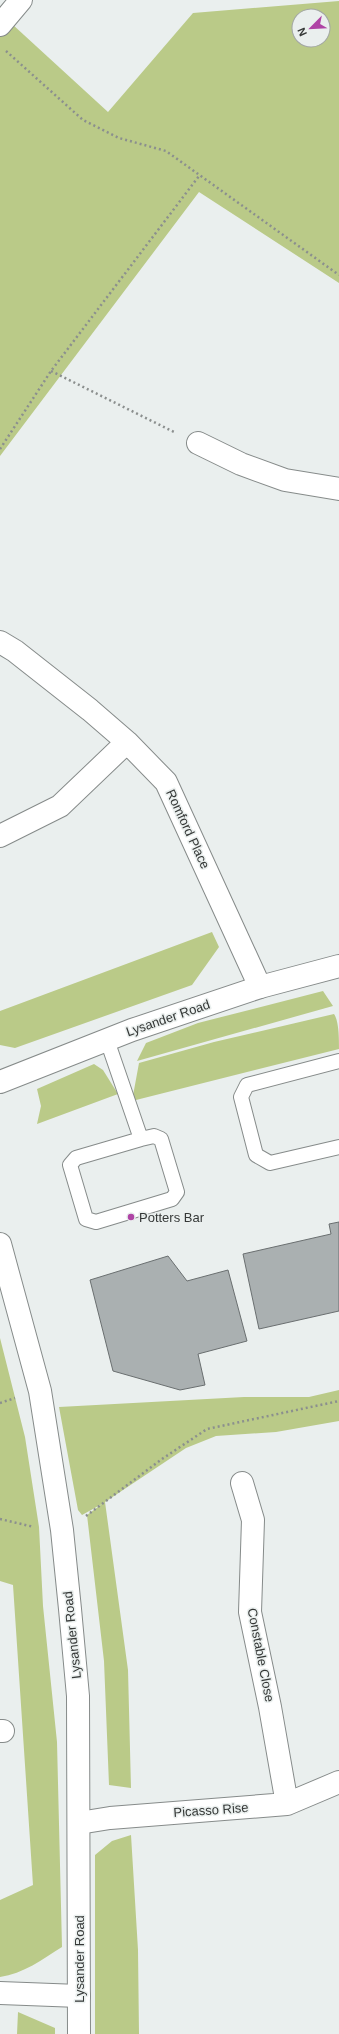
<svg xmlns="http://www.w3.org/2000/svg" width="339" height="2034" viewBox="0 0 339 2034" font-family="Helvetica,sans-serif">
<rect width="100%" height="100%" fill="#eaefee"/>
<path fill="#baca88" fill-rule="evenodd" d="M339 1V283L199 192 0 456V13L108 112 193 13ZM299 16H323V40H299Z
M212 932 219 947 192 985 15 1048 0 1045V1011Z
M323 991 333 1006 137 1061 146 1043 198 1023Z
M334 1014C339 1021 339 1039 339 1049L132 1101 139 1063 214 1042Z
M94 1064 103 1070 118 1094 37 1124 41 1106 37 1089Z
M0 1338 25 1437 39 1527 43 1606 57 1742 62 1947C43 1959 23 1974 0 1977V1900L33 1885 13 1585 0 1581Z
M339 1390V1421L276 1432 216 1436 186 1448 105 1502 128 1670 131 1788 109 1785 104 1661 87 1515 102 1504 82 1515 78 1510 59 1407 244 1397H309Z
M131 1835 138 1950 139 2034H95V1855L112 1841Z
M18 2012 55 2028V2034H17Z"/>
<path fill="#aab0b1" stroke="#6a6f70" d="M339 1222V1311L259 1329 243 1254 331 1234 329 1224Z
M168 1256 187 1281 228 1270 247 1341 198 1354 205 1385 180 1390 113 1371 90 1280Z"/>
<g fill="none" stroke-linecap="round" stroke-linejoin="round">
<g stroke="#868b8a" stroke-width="16">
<path id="lane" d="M107 1040 141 1139 76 1158 70 1165 86 1219 96 1222 172 1199 177 1192 161 1139 154 1136 141 1139
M339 1061 247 1085 241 1097 256 1155 270 1163 339 1147"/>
</g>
<g stroke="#868b8a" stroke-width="24">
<path id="street" d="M0 25 21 0
M198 443 241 464 285 480 339 489
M0 642 15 651 90 710 127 742 166 782 260 987
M0 836 60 806 127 742
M242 1483 253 1520 250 1612 270 1707 287 1804
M0 1731H3
M79 1823 110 1818 287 1804 339 1782
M0 1993 79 1996"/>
</g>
<g stroke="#868b8a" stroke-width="24">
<path id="secondary" d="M0 1082 132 1030 260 987 339 966
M0 1244 40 1391 62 1530 70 1609 78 1696 79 2034"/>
</g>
<path stroke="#8b8f8e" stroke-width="2.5" stroke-dasharray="2 3" stroke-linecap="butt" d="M6 51 83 120 119 138 166 151 339 275
M51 371 174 432
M0 449 51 371 199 176
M0 1403 15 1398
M86 1516 162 1459 207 1429 339 1401
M0 1519 34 1527"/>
<use href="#lane" stroke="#fff" stroke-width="14"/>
<use href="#street" stroke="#fff" stroke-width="22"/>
<use href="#secondary" stroke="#fff" stroke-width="22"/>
</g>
<circle fill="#af44a5" stroke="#eaefee" stroke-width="1.5" cx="131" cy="1217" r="4"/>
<g text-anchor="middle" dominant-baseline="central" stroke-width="3" stroke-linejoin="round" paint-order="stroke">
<g font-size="13" fill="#353837" stroke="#eaefee">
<text transform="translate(188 829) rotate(65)">Romford Place</text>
<text transform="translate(168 1018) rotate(-19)">Lysander Road</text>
<text transform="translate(72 1635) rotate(-96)">Lysander Road</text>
<text transform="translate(261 1655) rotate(79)">Constable Close</text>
<text transform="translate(211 1810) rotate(-4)">Picasso Rise</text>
<text transform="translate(79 1959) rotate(-90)">Lysander Road</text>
</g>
<g font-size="13" fill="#353837" stroke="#eaefee" text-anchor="start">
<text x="139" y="1217">Potters Bar</text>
</g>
</g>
<g transform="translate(311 28) rotate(246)"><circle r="19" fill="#eaefee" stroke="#a2a6a5"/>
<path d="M0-3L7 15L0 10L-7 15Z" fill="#af44a5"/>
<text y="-6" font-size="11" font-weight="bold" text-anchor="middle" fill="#353837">N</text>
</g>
</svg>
